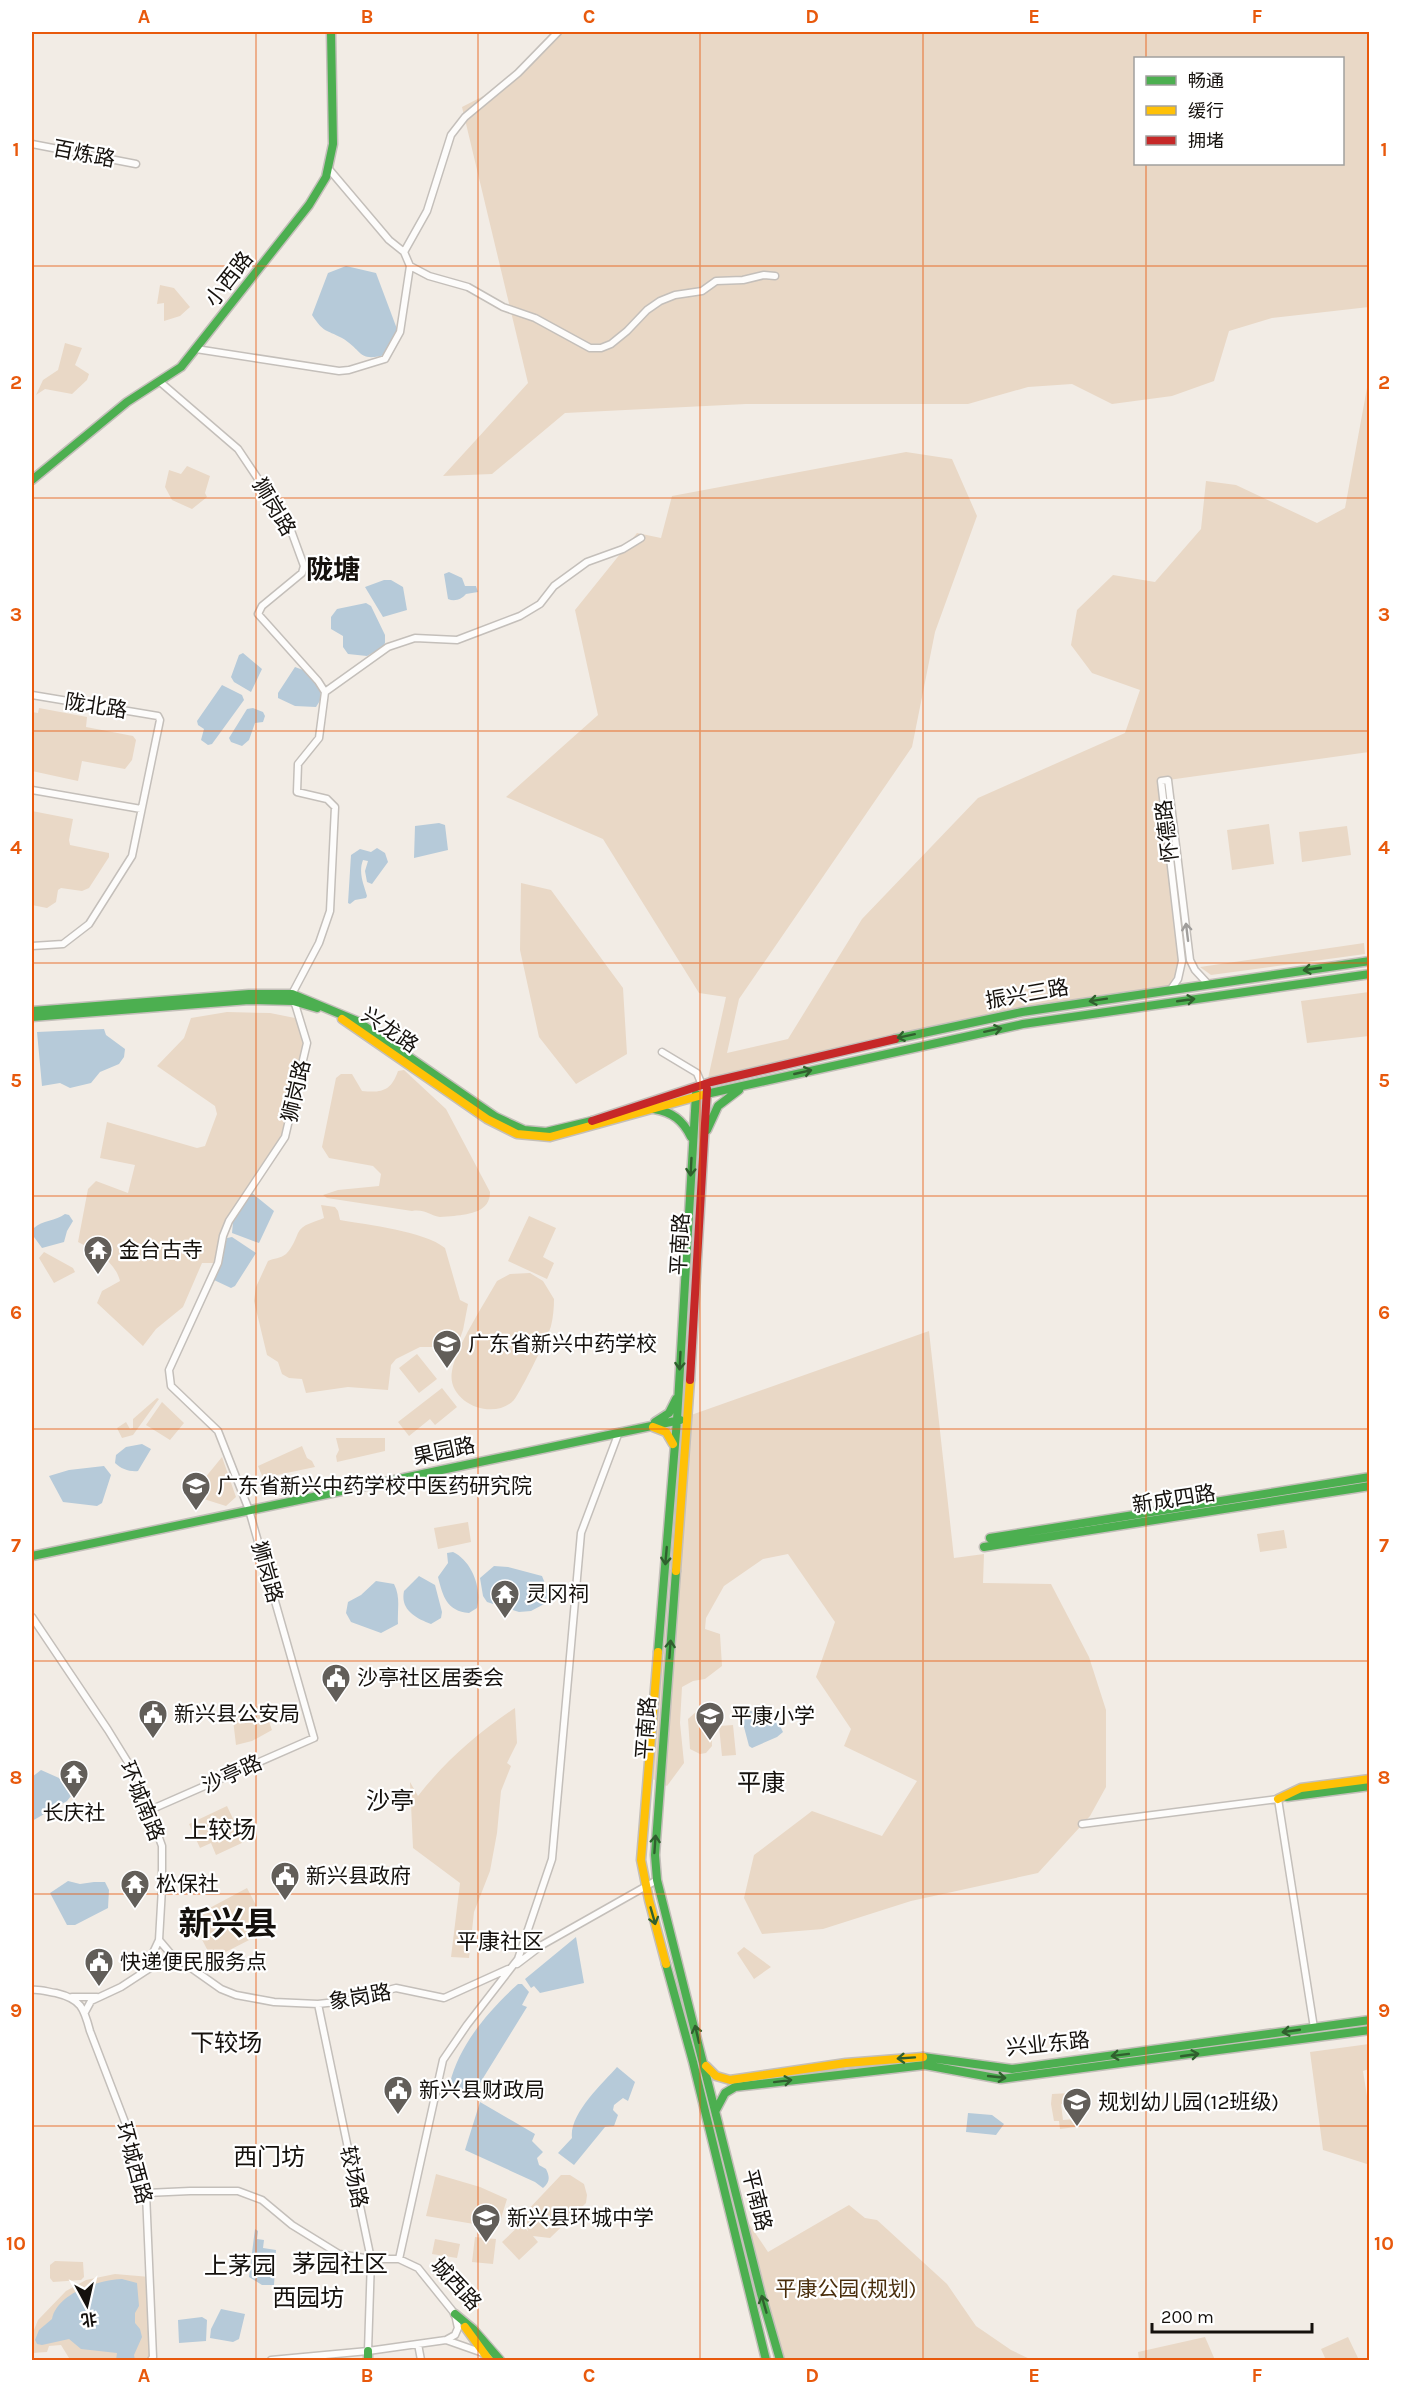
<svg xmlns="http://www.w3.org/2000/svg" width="1401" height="2392" viewBox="0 0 1401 2392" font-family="Karla,'Noto Sans SC',sans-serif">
<rect width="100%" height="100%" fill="#f2ece5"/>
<path fill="#e9d8c6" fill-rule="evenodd" d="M553 32H1369V307L1272 318 1229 331 1214 381 1172 396 1112 404 1072 384 1028 387 968 404H746L565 413 492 474 443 476 528 383 462 107 497 89ZM1136 58H1342V164H1136Z
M160 285 174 288 190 307 180 316 164 321V303L157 304Z
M65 343 82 348 75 365 89 374 87 380 72 394 45 389 36 395 43 380 58 370Z
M1369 377V752L1161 781 1182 961 1171 989 1010 1015 707 1083 726 997 699 993 603 839 506 797 598 715 575 610 637 533 661 538 672 496 906 452 952 459 977 516 935 632 912 747 739 999 727 1053 788 1039 862 919 978 798 1125 733 1140 690 1092 673 1071 645 1077 610 1113 575 1155 582 1201 529 1206 481 1236 485 1317 523 1345 508Z
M187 466 210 476 205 493 207 497 192 509 172 500 165 487 169 470 181 474Z
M39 708 87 717 86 727 133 736 136 740 132 760 125 769 82 761 78 781 32 771V712L38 713Z
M32 811 73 819 69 840 70 845 109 853V857L89 888 82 891 61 888 58 890 56 902 47 908 32 905Z
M1269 824 1274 864 1232 870 1227 830Z
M1347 826 1351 855 1302 862 1299 832Z
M521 883 551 890 623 988 627 1054 576 1084 539 1037 520 950Z
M1364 943 1365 954 1211 975 1200 967Z
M1369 992V1036L1307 1043 1301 1001Z
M227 1012 270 1013 300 1019 307 1043 285 1137 230 1221 218 1263H202L183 1307 156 1329 143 1346 97 1303 102 1291 120 1281C115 1261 95 1251 78 1242L88 1189 96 1181 128 1193 135 1165 100 1158 107 1122 197 1148 205 1146 217 1114 215 1106 157 1066 184 1038 191 1018Z
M404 1070 446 1109 490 1192C490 1212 470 1214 454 1216 450 1216 444 1217 440 1217 428 1215 425 1209 412 1211L327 1198 323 1195 338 1190 379 1186 381 1174 373 1166 329 1158 322 1147 336 1078 341 1074H352L362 1091C382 1093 391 1091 398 1071Z
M321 1205 335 1207 338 1211 340 1220C368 1225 424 1231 445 1248L460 1300 468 1304 463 1330 458 1344 451 1347H420L396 1359 391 1365 388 1390 348 1387 306 1393 302 1379 289 1378 282 1374 278 1362 267 1355 254 1301 256 1287 268 1261C274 1258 280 1259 286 1254 292 1248 295 1240 298 1233 302 1224 315 1222 324 1218Z
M529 1216 556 1228 543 1257 554 1263 547 1279 508 1261Z
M44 1252 73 1268 75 1272 54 1283 39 1258Z
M530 1273 543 1281 554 1299C554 1308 553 1318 551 1326 549 1335 519 1395 514 1400 493 1422 446 1402 452 1371 456 1347 484 1304 497 1281L510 1274Z
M929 1331 954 1558 984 1554 983 1583 1051 1584 1089 1657 1106 1710V1787L1090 1816 1038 1873 911 1901 823 1929 762 1934 744 1898 754 1855 812 1811 882 1836 917 1781 844 1746 851 1729 816 1677 835 1622 788 1554 763 1559 724 1586 706 1618 705 1629 720 1634 722 1666 705 1679 693 1681 682 1687 680 1723 684 1763 667 1786 648 1777 677 1420Z
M417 1354 437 1379 419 1393 399 1368Z
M442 1388 457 1407 435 1425 430 1419 409 1436 398 1422Z
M157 1398 159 1399 133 1435 122 1438 117 1428 126 1422 130 1429 133 1428V1419Z
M162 1402 184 1423 170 1440 146 1425Z
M336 1438H385V1451L337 1462 336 1456 339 1450Z
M302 1446 307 1458 312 1461 315 1467 263 1478 258 1466Z
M222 1457 236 1497 226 1506 191 1495Z
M468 1522 471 1542 438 1549 434 1528Z
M1284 1530 1287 1548 1260 1552 1257 1534Z
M263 1705 272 1730 252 1741 236 1745 232 1711Z
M515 1708 517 1743 507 1763 511 1766 501 1791 497 1833 490 1871 474 1912 469 1958 451 1957 460 1883 413 1848 410 1782 418 1796C445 1761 479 1732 515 1708Z
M697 1711 707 1713 711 1719 712 1746 706 1753 700 1754 690 1749 688 1719Z
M733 1725 736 1755 722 1756 719 1726Z
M227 1806 244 1842 216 1855 211 1843 200 1848 189 1824Z
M247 1888 269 1930 212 1959 191 1918Z
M744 1947 771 1967 754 1979 737 1953Z
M1369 2044V2069L1363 2071 1370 2115 1369 2162 1367 2164 1323 2150 1310 2052Z
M1071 2093 1072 2102 1061 2104 1063 2120 1074 2119 1076 2127 1060 2129 1059 2121H1054L1051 2104 1052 2094Z
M436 2174 480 2187 507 2199 498 2228 426 2216Z
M561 2175H570L584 2184 587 2195 586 2203 550 2238 533 2236 538 2242 519 2260 502 2242 521 2224 528 2231 524 2214Z
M849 2205 865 2218 877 2220 947 2284 976 2326 1011 2350 1032 2360H780L741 2212 768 2252Z
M475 2237 496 2239 493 2264 472 2262Z
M435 2239 460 2244 457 2258 432 2254Z
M55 2261 83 2262 84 2277 81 2280 53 2282 50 2278V2265Z
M115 2274 150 2277 151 2360 69 2358 61 2345 49 2346 47 2352 32 2353V2335L38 2320 66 2291 86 2280Z
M1205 2337 1215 2360H1139L1138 2352Z
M1348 2337 1358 2358 1353 2360H1326L1321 2349Z"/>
<path fill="#b6cad9" d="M346 266 376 273 397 329 388 354C357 363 364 351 342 338 325 329 324 333 312 315L328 273Z
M449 572 462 578 465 586H476L478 592 466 594C462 599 455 602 448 599L444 574Z
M384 580H391L403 587 407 610 383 617 365 587Z
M366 603 371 606 385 635V643L383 647 367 656 348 654 343 647V636L331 629V617L337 609Z
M243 653 262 669 251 692 234 682 231 677 239 655Z
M295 667 303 670 320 689 321 699 316 707 295 706 278 698V693Z
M222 685 242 695 244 700 212 744 208 745 201 740 204 729 198 725 197 721Z
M253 708 263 712 265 716 263 722 255 723 249 740 242 746 231 742 229 738 247 709Z
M439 823 445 825 448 850 414 858 415 826Z
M377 848 385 853 388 862 372 884 367 882 365 871 368 861 363 860C358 873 364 885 367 896L366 898 355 900 350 904 348 903 351 855 360 849 371 852Z
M104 1029 106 1035 125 1049 124 1057 119 1064 100 1072 91 1083 70 1088 60 1083 42 1086 37 1032Z
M252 1193 274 1211 259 1243 232 1233 233 1222Z
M65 1214 69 1215 73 1221 67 1231 64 1242 42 1248 34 1237V1228C42 1220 56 1221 65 1214Z
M232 1237 256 1253 235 1286 231 1288 214 1280 227 1238Z
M142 1444 151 1449 138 1471C130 1472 121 1469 115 1463L116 1455 126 1447Z
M104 1466 111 1475 102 1503 97 1506 63 1502 49 1476 69 1470Z
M453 1552C472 1561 482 1588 477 1608L469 1613C447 1611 443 1597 438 1577L448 1563 447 1553Z
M494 1566 508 1567 542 1576 548 1591V1602L531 1611 519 1612 487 1602 483 1596 480 1578Z
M419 1576 435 1585 442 1612 441 1618 431 1624C416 1618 400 1610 404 1591Z
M376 1581 394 1584C401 1597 397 1611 398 1624L381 1633 351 1622 346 1613 348 1602 361 1595Z
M743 1710 774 1714 783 1732 777 1737 752 1748 749 1746 740 1712Z
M41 1770 59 1778 71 1796 67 1801 32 1821V1777Z
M68 1881 80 1884 94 1882H105L109 1890 108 1908 75 1925H67L50 1893Z
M576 1937 584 1983 540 1993 534 1986 531 1988 525 1979Z
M518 1984H522L529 1992 522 2005 527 2007 472 2096 450 2083C459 2045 489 2010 518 1984Z
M617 2067 635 2082 628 2101 623 2098 614 2105 613 2110 618 2115 614 2126 605 2127 574 2165 558 2153 572 2138C569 2114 602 2084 617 2067Z
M480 2102 535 2134 532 2141 543 2152 537 2158 539 2165 546 2169C550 2177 550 2182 543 2188L535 2182 465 2150Z
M968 2113 992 2115 1004 2124 996 2135 966 2132Z
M255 2229 258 2231 257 2239 264 2240 263 2248 276 2250 274 2285H262L249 2277Z
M122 2279 137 2283 139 2306 135 2313V2323L140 2329 142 2337 134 2355 135 2360H116L117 2353 81 2349 69 2339 42 2345 37 2344 35 2340 39 2330 52 2319C57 2293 99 2280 122 2279Z
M221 2309 245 2314 239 2339 233 2342 210 2338 211 2329Z
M202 2317 207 2320 206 2341 179 2343 178 2320Z"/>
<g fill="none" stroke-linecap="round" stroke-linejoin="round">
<g stroke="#c4bfba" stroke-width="9">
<path id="street" d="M32 144 136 164
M404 252 427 211 451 135 465 117 518 73 558 32
M410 266 429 276 468 287 503 307 535 318 590 348H601L611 344 627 331 647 310 660 301 675 295 702 291 716 281 743 280 764 275 775 276
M196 349 339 371 349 370 385 359 400 332 410 266 404 252 389 240 328 168
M325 692 388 647 415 638 457 640 520 616 540 604 554 586 587 562 623 549 641 538
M32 695 158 716 160 720 132 856 89 924 63 944 32 946
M32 790 141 809
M1171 989 1178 979 1182 961 1161 781 1168 780 1190 960 1195 970 1208 984
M662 1052 697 1073 702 1085
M32 1617 108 1730 137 1777 162 1846V1888L159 1940 144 1972 121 1987 91 2001 85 2012
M150 1810 314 1738 249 1510 218 1431 171 1386 169 1370 218 1263 223 1236 229 1221 285 1137 307 1043 292 994 319 943 330 911 335 807 327 799 297 792 298 764 319 738 325 692 318 681 258 614 262 606 302 573 304 566 289 525 238 449 159 381
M1082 1824 1278 1799 1314 2028
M159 1940 170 1953 221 1989 236 1995 274 2002 318 2004 345 2001 396 1988 444 1998 508 1969
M517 1964 542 1945 657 1880
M144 1972 162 1961 177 1958
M32 1990C40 1989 48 1992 56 1993 81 1999 84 2008 90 2031L133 2143 146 2193 153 2357 151 2360
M72 1997H97
M318 2004 371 2259 368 2351
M146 2193 190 2191H238L262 2200 292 2225 339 2254 371 2259H399L418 2268 455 2314 458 2328 455 2335 446 2340
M399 2259 443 2060 467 2025 518 1959 552 1859 581 1533 619 1432
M418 2344 421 2360
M271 2360 368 2351 446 2340 483 2353"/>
</g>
<g stroke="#c4bfba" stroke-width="11">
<path id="fast" d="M32 480 127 402 181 367 309 205 326 177 333 144 331 32
M32 1011 249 994H292L357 1021 496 1117 524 1130 546 1132 592 1121
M32 1017 249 1000 293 1001 317 1008
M895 1039 1022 1012 1370 961
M706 1094 1023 1024 1370 974
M654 1109C672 1112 683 1120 691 1137
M707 1130 718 1106 739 1090
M655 1422 669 1413 676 1399
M990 1538 1370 1477
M984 1547 1370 1486
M32 1556 680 1420
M676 1571 655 1855 657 1880 761 2294 780 2360
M658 1652 677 1420 696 1094
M1287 1797 1370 1786
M666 1964 693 2062 766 2360
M923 2057 1012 2069 1370 2020
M716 2110 725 2093 735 2087 925 2065 1001 2079 1370 2030
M455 2314 473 2329 500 2360
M368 2351V2360"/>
</g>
<g stroke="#c4bfba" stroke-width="11">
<path id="slow" d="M342 1019 487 1119 517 1134 550 1137 706 1094
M653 1427 666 1432 673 1444
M676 1571 690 1380
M658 1652 641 1860 649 1900 666 1964
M1278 1799 1301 1788 1370 1779
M706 2066 716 2076 730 2080 846 2063 923 2057
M465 2327 489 2360"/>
</g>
<g stroke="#c4bfba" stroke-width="11">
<path id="jam" d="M592 1121 711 1082 895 1039
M690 1380 707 1089"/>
</g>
<use href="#street" stroke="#fdfcfb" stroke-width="6"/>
<use href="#fast" stroke="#4caf50" stroke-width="8"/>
<use href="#slow" stroke="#ffc107" stroke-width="8"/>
<use href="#jam" stroke="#c62828" stroke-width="8"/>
</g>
<defs><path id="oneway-shaft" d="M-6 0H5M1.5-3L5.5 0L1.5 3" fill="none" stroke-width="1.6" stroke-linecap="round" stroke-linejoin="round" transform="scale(1.5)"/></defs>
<use stroke="#a09e9c" href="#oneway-shaft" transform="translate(1187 932) rotate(-97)"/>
<g stroke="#30602e">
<use href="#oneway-shaft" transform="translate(1312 969) rotate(172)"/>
<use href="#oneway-shaft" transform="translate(1098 1000) rotate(171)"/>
<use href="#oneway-shaft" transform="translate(1186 1000) rotate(-8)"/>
<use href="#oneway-shaft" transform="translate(993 1030) rotate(-12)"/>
<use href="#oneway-shaft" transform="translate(906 1036) rotate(168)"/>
<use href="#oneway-shaft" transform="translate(803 1072) rotate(-13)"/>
<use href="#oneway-shaft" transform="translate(691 1167) rotate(93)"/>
<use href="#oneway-shaft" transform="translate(680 1361) rotate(93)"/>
<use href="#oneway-shaft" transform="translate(666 1556) rotate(95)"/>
<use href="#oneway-shaft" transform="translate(670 1649) rotate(-86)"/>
<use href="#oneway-shaft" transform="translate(655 1844) rotate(-86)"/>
<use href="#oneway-shaft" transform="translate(653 1916) rotate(74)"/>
<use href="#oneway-shaft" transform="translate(1291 2031) rotate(172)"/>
<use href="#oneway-shaft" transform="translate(697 2034) rotate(-103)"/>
<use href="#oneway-shaft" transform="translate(1120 2055) rotate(173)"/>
<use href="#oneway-shaft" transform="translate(1190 2055) rotate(-8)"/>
<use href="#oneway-shaft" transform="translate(906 2058) rotate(176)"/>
<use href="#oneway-shaft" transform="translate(997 2077) rotate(6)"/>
<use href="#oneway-shaft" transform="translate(783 2081) rotate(-7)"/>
<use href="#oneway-shaft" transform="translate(764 2304) rotate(-106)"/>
</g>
<path fill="none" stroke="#e8590c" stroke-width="1.5" stroke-opacity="0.55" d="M256 32V2360M478 32V2360M700 32V2360M923 32V2360M1146 32V58M1146 164V2360M32 266H1370M32 498H1370M32 731H1370M32 963H1370M32 1196H1370M32 1429H1370M32 1661H1370M32 1894H1370M32 2126H1370"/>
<defs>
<g id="temple-pin" transform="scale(1.5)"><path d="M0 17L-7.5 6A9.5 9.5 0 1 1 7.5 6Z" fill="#625e59" stroke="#fff"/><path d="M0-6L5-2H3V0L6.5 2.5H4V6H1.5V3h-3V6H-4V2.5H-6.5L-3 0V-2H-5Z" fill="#fff"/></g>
<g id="university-pin" transform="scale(1.5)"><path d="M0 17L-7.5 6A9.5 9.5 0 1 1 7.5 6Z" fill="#625e59" stroke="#fff"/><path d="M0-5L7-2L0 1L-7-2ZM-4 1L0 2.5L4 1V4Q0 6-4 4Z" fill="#fff"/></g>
<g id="civic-pin" transform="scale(1.5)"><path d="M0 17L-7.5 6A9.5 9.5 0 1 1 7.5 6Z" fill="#625e59" stroke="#fff"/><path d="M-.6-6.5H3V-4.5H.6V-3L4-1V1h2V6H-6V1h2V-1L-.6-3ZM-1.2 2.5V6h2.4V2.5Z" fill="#fff"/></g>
<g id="school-pin" transform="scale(1.5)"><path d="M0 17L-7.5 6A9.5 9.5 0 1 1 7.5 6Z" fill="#625e59" stroke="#fff"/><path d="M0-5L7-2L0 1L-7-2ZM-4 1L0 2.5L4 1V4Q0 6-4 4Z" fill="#fff"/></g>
</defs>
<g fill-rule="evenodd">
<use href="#temple-pin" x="98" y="1250"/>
<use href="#university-pin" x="447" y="1344"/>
<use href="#university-pin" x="196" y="1486"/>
<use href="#temple-pin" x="505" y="1594"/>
<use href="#civic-pin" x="336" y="1678"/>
<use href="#civic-pin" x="153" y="1714"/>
<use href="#school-pin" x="710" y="1716"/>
<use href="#temple-pin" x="74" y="1774"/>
<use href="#civic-pin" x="285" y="1876"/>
<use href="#temple-pin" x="135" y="1884"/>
<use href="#civic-pin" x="99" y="1962"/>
<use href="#civic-pin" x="398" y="2090"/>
<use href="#school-pin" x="1077" y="2102"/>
<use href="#school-pin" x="486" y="2218"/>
</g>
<g text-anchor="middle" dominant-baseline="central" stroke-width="4.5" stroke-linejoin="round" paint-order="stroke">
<g font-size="21" fill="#15110d" stroke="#fff">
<text transform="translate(84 154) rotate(11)">百炼路</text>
<text transform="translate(229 279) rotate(-52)">小西路</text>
<text transform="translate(274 507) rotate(59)">狮岗路</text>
<text transform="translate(96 706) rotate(9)">陇北路</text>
<text transform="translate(1167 831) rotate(-97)">怀德路</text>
<text transform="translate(1027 994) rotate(-10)">振兴三路</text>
<text transform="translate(390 1030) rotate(34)">兴龙路</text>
<text transform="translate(296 1091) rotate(-77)">狮岗路</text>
<text transform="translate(680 1244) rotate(-87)">平南路</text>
<text transform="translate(444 1451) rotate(-12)">果园路</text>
<text transform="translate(1174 1499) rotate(-9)">新成四路</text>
<text transform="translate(267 1572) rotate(74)">狮岗路</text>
<text transform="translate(646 1728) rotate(-86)">平南路</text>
<text transform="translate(232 1774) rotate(-24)">沙亭路</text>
<text transform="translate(142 1801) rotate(68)">环城南路</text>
<text transform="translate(360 1997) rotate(-10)">象岗路</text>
<text transform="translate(1048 2044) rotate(-6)">兴业东路</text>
<text transform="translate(134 2163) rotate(75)">环城西路</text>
<text transform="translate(354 2177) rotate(78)">较场路</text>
<text transform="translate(757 2200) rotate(76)">平南路</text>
<text transform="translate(456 2284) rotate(47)">城西路</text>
</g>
<g font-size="21" fill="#15110d" stroke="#fff" text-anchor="start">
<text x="119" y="1250">金台古寺</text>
<text x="468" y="1344">广东省新兴中药学校</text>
<text x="217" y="1486">广东省新兴中药学校中医药研究院</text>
<text x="526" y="1594">灵冈祠</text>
<text x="357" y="1678">沙亭社区居委会</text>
<text x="174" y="1714">新兴县公安局</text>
<text x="731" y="1716">平康小学</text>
<text x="74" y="1813" text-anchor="middle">长庆社</text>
<text x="306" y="1876">新兴县政府</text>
<text x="156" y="1884">松保社</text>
<text x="120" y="1962">快递便民服务点</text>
<text x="419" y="2090">新兴县财政局</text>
<text x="1098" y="2102">规划幼儿园(12班级)</text>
<text x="507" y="2218">新兴县环城中学</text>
</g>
<g font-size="21" fill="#4b2f0d" stroke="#fff">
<text x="846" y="2289">平康公园(规划)</text>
</g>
<g font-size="22" fill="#15110d" stroke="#fff">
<text x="500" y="1942">平康社区</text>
</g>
<g font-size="24" fill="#15110d" stroke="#fff">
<text x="761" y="1783">平康</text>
<text x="390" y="1801">沙亭</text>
<text x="220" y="1830">上较场</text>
<text x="226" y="2043">下较场</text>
<text x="269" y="2157">西门坊</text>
<text x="340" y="2264">茅园社区</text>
<text x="240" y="2266">上茅园</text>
<text x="308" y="2298">西园坊</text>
</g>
<g font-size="27" font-weight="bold" fill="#15110d" stroke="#fff">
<text x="333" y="570">陇塘</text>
</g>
<g font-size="33" font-weight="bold" fill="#15110d" stroke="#fff">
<text x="228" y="1924">新兴县</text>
</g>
</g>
<rect width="1401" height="2392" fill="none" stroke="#ffffff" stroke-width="66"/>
<rect x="1134" y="57" width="210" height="108" fill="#ffffff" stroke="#a1a09e" stroke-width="1.5"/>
<rect x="1146" y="76" width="30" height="9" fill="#4caf50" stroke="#a1a09e" stroke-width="1.5"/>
<text x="1188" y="87" font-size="18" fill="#15110d">畅通</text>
<rect x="1146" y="106" width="30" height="9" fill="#ffc107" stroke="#a1a09e" stroke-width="1.5"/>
<text x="1188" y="117" font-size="18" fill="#15110d">缓行</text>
<rect x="1146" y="136" width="30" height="9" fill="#c62828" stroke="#a1a09e" stroke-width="1.5"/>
<text x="1188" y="147" font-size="18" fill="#15110d">拥堵</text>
<g transform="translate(87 2305) rotate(172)" stroke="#ffffff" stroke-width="4.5" paint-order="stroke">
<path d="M0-4.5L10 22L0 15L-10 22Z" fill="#15110d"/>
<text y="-9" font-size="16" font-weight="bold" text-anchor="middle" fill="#15110d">北</text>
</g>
<path d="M1152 2323v9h160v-9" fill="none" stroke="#15110d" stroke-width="3"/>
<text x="1161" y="2323" font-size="18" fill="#15110d" stroke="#ffffff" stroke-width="4.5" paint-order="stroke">200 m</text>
<rect x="33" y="33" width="1335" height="2326" fill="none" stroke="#e8590c" stroke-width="2"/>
<g font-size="20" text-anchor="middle" font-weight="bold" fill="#e8590c">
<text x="144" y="23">A</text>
<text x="367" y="23">B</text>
<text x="589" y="23">C</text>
<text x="812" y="23">D</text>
<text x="1034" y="23">E</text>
<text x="1257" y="23">F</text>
<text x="16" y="156">1</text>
<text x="1384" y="156">1</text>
<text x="16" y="389">2</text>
<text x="1384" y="389">2</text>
<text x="16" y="621">3</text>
<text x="1384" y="621">3</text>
<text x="16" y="854">4</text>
<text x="1384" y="854">4</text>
<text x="16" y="1087">5</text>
<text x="1384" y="1087">5</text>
<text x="16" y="1319">6</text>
<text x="1384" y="1319">6</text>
<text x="16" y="1552">7</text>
<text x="1384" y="1552">7</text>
<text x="16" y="1784">8</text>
<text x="1384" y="1784">8</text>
<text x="16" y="2017">9</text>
<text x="1384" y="2017">9</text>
<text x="16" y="2250">10</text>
<text x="1384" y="2250">10</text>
<text x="144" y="2382">A</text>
<text x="367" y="2382">B</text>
<text x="589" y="2382">C</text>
<text x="812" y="2382">D</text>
<text x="1034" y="2382">E</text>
<text x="1257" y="2382">F</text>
</g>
</svg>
